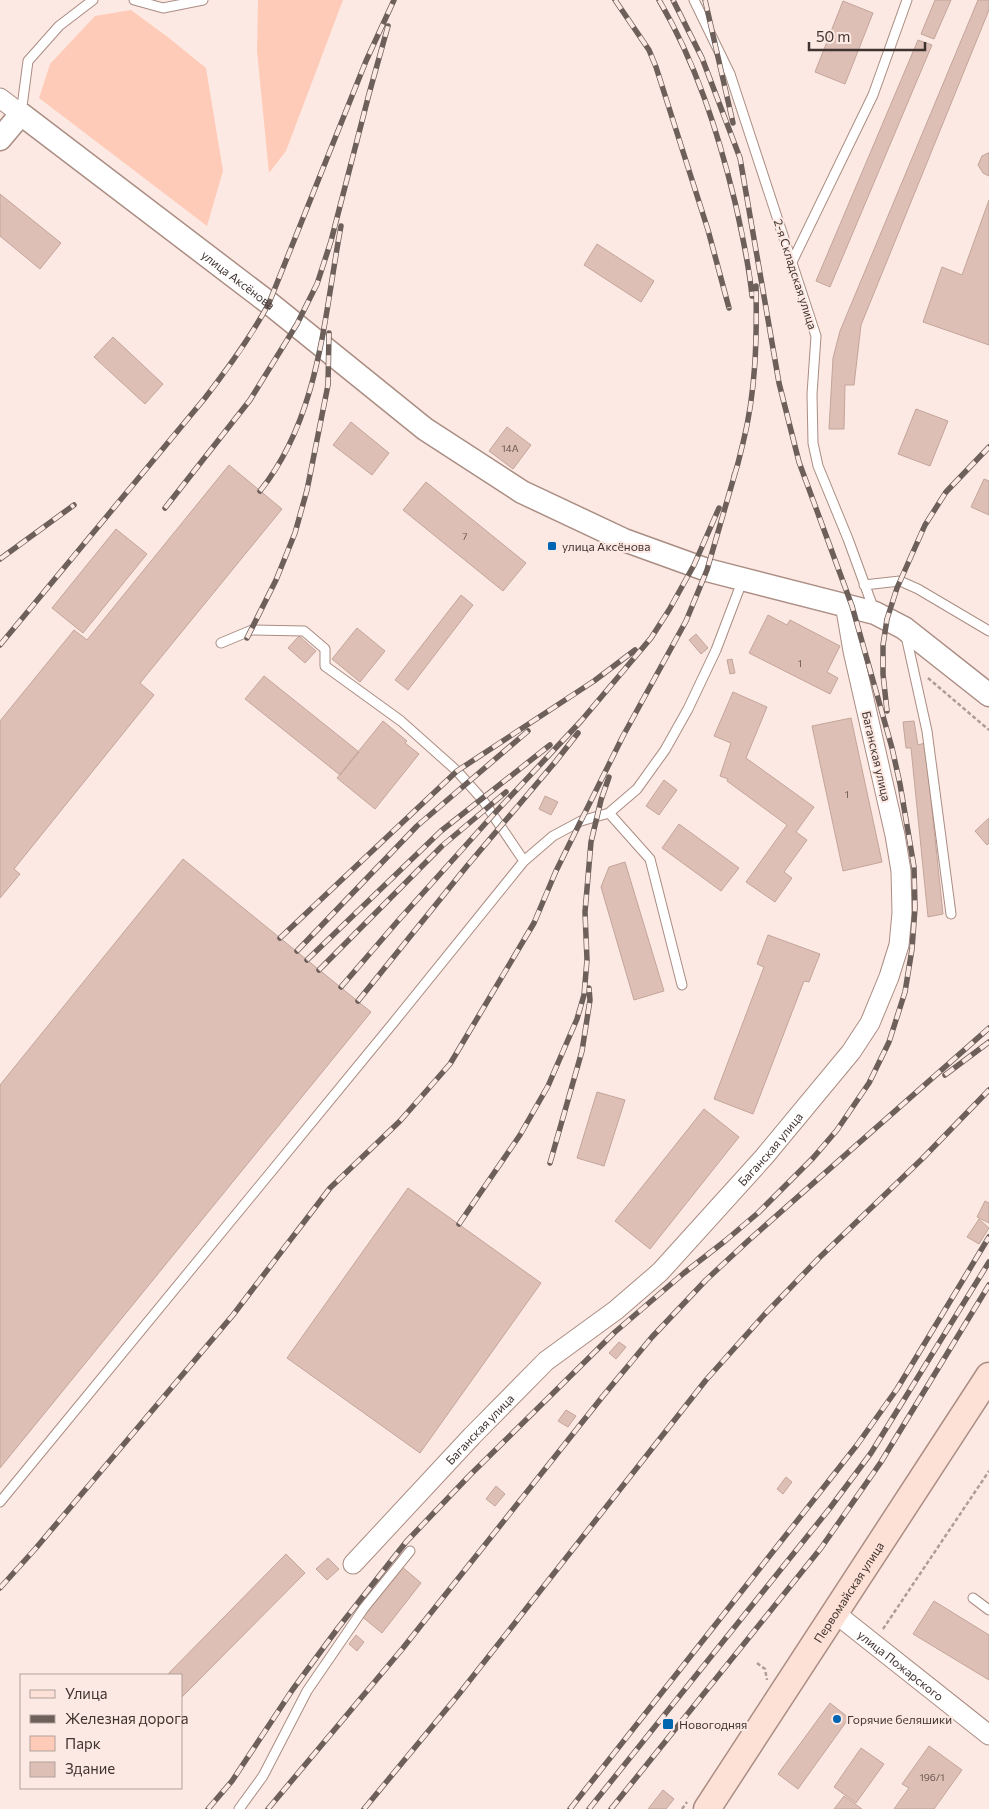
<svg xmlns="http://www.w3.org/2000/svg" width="989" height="1809" viewBox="0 0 989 1809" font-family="Commissioner,sans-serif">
<rect width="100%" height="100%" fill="#fde9e3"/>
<path fill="#fecbb9" d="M258 0H343L286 151 269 173 257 51Z
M131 10 169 38 206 68 223 171 207 226 39 98 50 64 95 16Z"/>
<path fill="#debfb5" stroke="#c3a59a" d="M935 0H951L934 39 921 34Z
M978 0H989V10L861 325 854 385H845L844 429H829L833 358 840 331Z
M843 1 873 13 845 84 815 72Z
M918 40 932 45 830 287 816 281Z
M988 153H989V176L983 173 978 165 982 156Z
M0 194 61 243 40 269 0 236Z
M989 200V345L923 322 942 267 962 275Z
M597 244 654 281 641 302 584 265Z
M113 337 163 384 145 404 94 357Z
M916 409 948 421 930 466 898 454Z
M351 422 389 453 372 475 333 445Z
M507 427 531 445 513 469 489 451Z
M229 465 282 509 140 683 154 695 14 869 20 874 0 898V721L74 630 87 640Z
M984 479 989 481V515L971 507Z
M426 482 526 563 503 591 403 510Z
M116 529 147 554 83 633 52 608Z
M461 595 473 605 408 690 395 680Z
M768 615 787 625 790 620 840 646 827 672 838 678 830 694 749 653Z
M357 628 385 651 360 682 332 659Z
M696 634 708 648 701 654 689 640Z
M299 636 316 651 305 663 288 648Z
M732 659 735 673 730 674 727 660Z
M264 676 359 752 340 775 245 699Z
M733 692 767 707 746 758 814 807 796 832 807 840 784 872 792 878 775 902 746 882 787 825 727 781 728 779 720 776 731 743 714 736Z
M851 718 882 862 843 871 812 726Z
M383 721 407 741 405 743 419 754 375 809 337 778Z
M914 721 918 745 925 743 943 914 928 917 911 748H906L903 722Z
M664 780 677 790 659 815 646 806Z
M545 796 558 802 551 815 539 809Z
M989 818V843L987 845 975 831Z
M679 824 739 868 721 891 662 848Z
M183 859 371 1012 0 1468V1085Z
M625 862 664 991 634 1000 601 887 609 867Z
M768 935 820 954 809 982 804 981 753 1114 714 1099 764 967 757 964Z
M597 1092 625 1100 604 1166 577 1158Z
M704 1109 739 1137 650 1249 615 1221Z
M408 1188 541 1283 420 1453 287 1358Z
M985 1201 989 1203V1223L977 1217Z
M979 1219 989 1228 979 1244 967 1237Z
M619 1342 626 1347 616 1359 609 1353Z
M566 1410 576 1416 568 1427 558 1421Z
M786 1477 792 1482 783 1494 777 1489Z
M496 1486 505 1494 495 1506 486 1499Z
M286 1554 305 1573 181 1698V1675H167Z
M328 1558 339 1569 327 1580 316 1569Z
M400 1565 421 1583 382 1633 360 1615Z
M934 1601 989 1635V1680L913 1634Z
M356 1635 364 1642 357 1651 349 1644Z
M830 1703 849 1718 798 1789 778 1774Z
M929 1746 962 1770 934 1809H894L909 1788 902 1784Z
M861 1748 884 1764 856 1803 834 1787Z
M663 1790 674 1799 666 1809H648Z
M844 1796 862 1809H834Z"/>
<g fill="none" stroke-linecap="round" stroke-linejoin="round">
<g stroke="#aa8d83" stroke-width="11">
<path id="service" d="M134 0 163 8 203 0
M694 0 730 74 816 336 812 394 813 443 818 466 848 539 874 610
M21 114 28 61 59 26 93 0
M792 262 873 95 907 0
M864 585 900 581 918 589 989 631
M906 636 927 731 951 914
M221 643 252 630 304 631 325 649V666L401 721 457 771 482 799 524 861
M609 813 650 859 682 985
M0 1502 394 1022 524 861 553 836 581 821 609 813 637 789 665 750 688 709 716 650 743 579
M973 1598 989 1610
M239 1809 263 1776 307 1691 364 1608 410 1551"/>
</g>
<g stroke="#aa8d83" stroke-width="21">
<g id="minor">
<path d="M0 98 21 114"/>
<path id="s1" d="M353 1564 472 1436 546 1361 616 1310 660 1272 764 1157 851 1052 870 1023 889 977 899 945 902 913 901 871 895 835 853 651 845 604"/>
<path id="s2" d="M835 1613 989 1735"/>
</g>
</g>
<g stroke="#aa8d83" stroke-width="25">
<g id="tertiary">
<path id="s3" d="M0 139 21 114 269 303 425 429 522 492 624 540 707 570 875 613 904 628 989 695"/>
</g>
</g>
<g stroke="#aa8d83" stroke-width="29">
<g id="secondary">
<path id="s4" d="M707 1809 989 1376"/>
</g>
</g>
<path stroke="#ad9d97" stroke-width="2.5" stroke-dasharray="4 2.5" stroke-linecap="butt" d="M928 678 989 730
M883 1629 989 1471
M757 1663 765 1669 767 1680
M682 1809 687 1802"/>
<use href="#service" stroke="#fff" stroke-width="9"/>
<use href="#minor" stroke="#fff" stroke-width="19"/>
<use href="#tertiary" stroke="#fff" stroke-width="22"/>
<use href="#secondary" stroke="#fee1d6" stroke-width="26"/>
<g stroke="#6d5f5a" stroke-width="5.5">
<path id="rail" d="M615 0 649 50 656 67 708 230 729 308
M659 0C696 63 718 132 735 202 742 233 749 264 752 296
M705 0 733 123
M734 476C738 466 740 454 743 443 756 391 757 339 756 286
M260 491C320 416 324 316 341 226
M165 508 250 400 297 324 317 284 331 241 369 94 388 26
M0 559 74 505
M247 638 276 580 295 533 307 490 328 385 329 333
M0 645 205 398C229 367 251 337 269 303L366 61 394 0
M887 711 883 674V645L887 619 897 588 925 525 946 492 989 447
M280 938 457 771 594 681 635 650
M297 951 417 826 528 731
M307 960 441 831 550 745
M319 970 442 846 506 792
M341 987 397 922 493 815 581 721 651 638 669 610 694 565 719 508
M358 1001 467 866 556 761 578 733
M945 1075 989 1042
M550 1163 582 1051 590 1000 589 988
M459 1224 520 1135 548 1086 577 1019 584 995 587 960 585 912 591 842 601 800 609 777
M0 1588 36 1548 233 1315 330 1188 400 1121 450 1064 534 923 556 871 623 736 686 621 707 570 736 470
M208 1809 232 1781 293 1689 338 1628 406 1542 470 1475 615 1332 684 1273 725 1241 758 1213 813 1158 837 1130 869 1083 889 1042 905 992 912 949 915 908 914 867 900 784 892 748 852 606 799 462 779 383 740 158 702 58 673 0
M268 1809 403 1648 603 1396 652 1337 706 1280 749 1240 989 1028
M364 1809 459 1694 706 1380 764 1315 819 1258 923 1158 989 1090
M570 1809 857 1445 897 1389 989 1237
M589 1809 830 1508 871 1453 989 1262
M611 1809 821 1548 881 1462 989 1285"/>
</g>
<use href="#rail" stroke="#fde9e3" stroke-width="4" stroke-dasharray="11" stroke-linecap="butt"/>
</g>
<g fill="#0066b2" stroke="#fde9e3" stroke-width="2">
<rect x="547" y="541" width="10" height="10" rx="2.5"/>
<circle cx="837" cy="1719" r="5"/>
<rect x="662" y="1718" width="12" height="12" rx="2.5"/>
</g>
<g text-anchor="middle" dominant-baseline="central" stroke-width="4" stroke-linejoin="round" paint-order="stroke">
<g font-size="10" fill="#685751">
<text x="510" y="448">14А</text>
<text x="465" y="536">7</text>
<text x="800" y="663">1</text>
<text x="847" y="794">1</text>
<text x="932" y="1777">196/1</text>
</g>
<g font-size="12" fill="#403430" stroke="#fde9e3">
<text transform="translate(796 274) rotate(72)">2-я Складская улица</text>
<text stroke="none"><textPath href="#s3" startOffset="306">улица Аксёнова</textPath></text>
<text transform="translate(877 756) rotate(77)">Баганская улица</text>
<text stroke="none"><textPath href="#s1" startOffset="590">Баганская улица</textPath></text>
<text stroke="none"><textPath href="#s1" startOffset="185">Баганская улица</textPath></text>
<text stroke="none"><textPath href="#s4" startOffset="259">Первомайская улица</textPath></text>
<text stroke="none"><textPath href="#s2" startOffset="84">улица Пожарского</textPath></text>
</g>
<g font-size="12" fill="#403430" stroke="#fde9e3" text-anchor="start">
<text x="562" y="546">улица Аксёнова</text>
<text x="847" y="1719">Горячие беляшики</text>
<text x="679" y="1724">Новогодняя</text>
</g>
</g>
<rect x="20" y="1674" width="162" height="115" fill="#fde9e3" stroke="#b1a19b"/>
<rect x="30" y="1690" width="25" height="8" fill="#fee1d6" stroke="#b1a19b"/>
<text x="65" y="1699" font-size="15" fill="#403430">Улица</text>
<rect x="30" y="1715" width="25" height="8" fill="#6d5f5a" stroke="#b1a19b"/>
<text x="65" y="1724" font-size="15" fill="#403430">Железная дорога</text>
<rect x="30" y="1736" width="25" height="15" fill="#fecbb9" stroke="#b1a19b"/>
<text x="65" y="1749" font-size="15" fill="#403430">Парк</text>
<rect x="30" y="1762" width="25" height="15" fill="#debfb5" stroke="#b1a19b"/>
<text x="65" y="1774" font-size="15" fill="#403430">Здание</text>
<path d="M809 42v8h116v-8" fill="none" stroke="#403430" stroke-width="2.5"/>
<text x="816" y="42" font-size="15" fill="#403430" stroke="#fde9e3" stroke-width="4" paint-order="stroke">50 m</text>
</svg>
